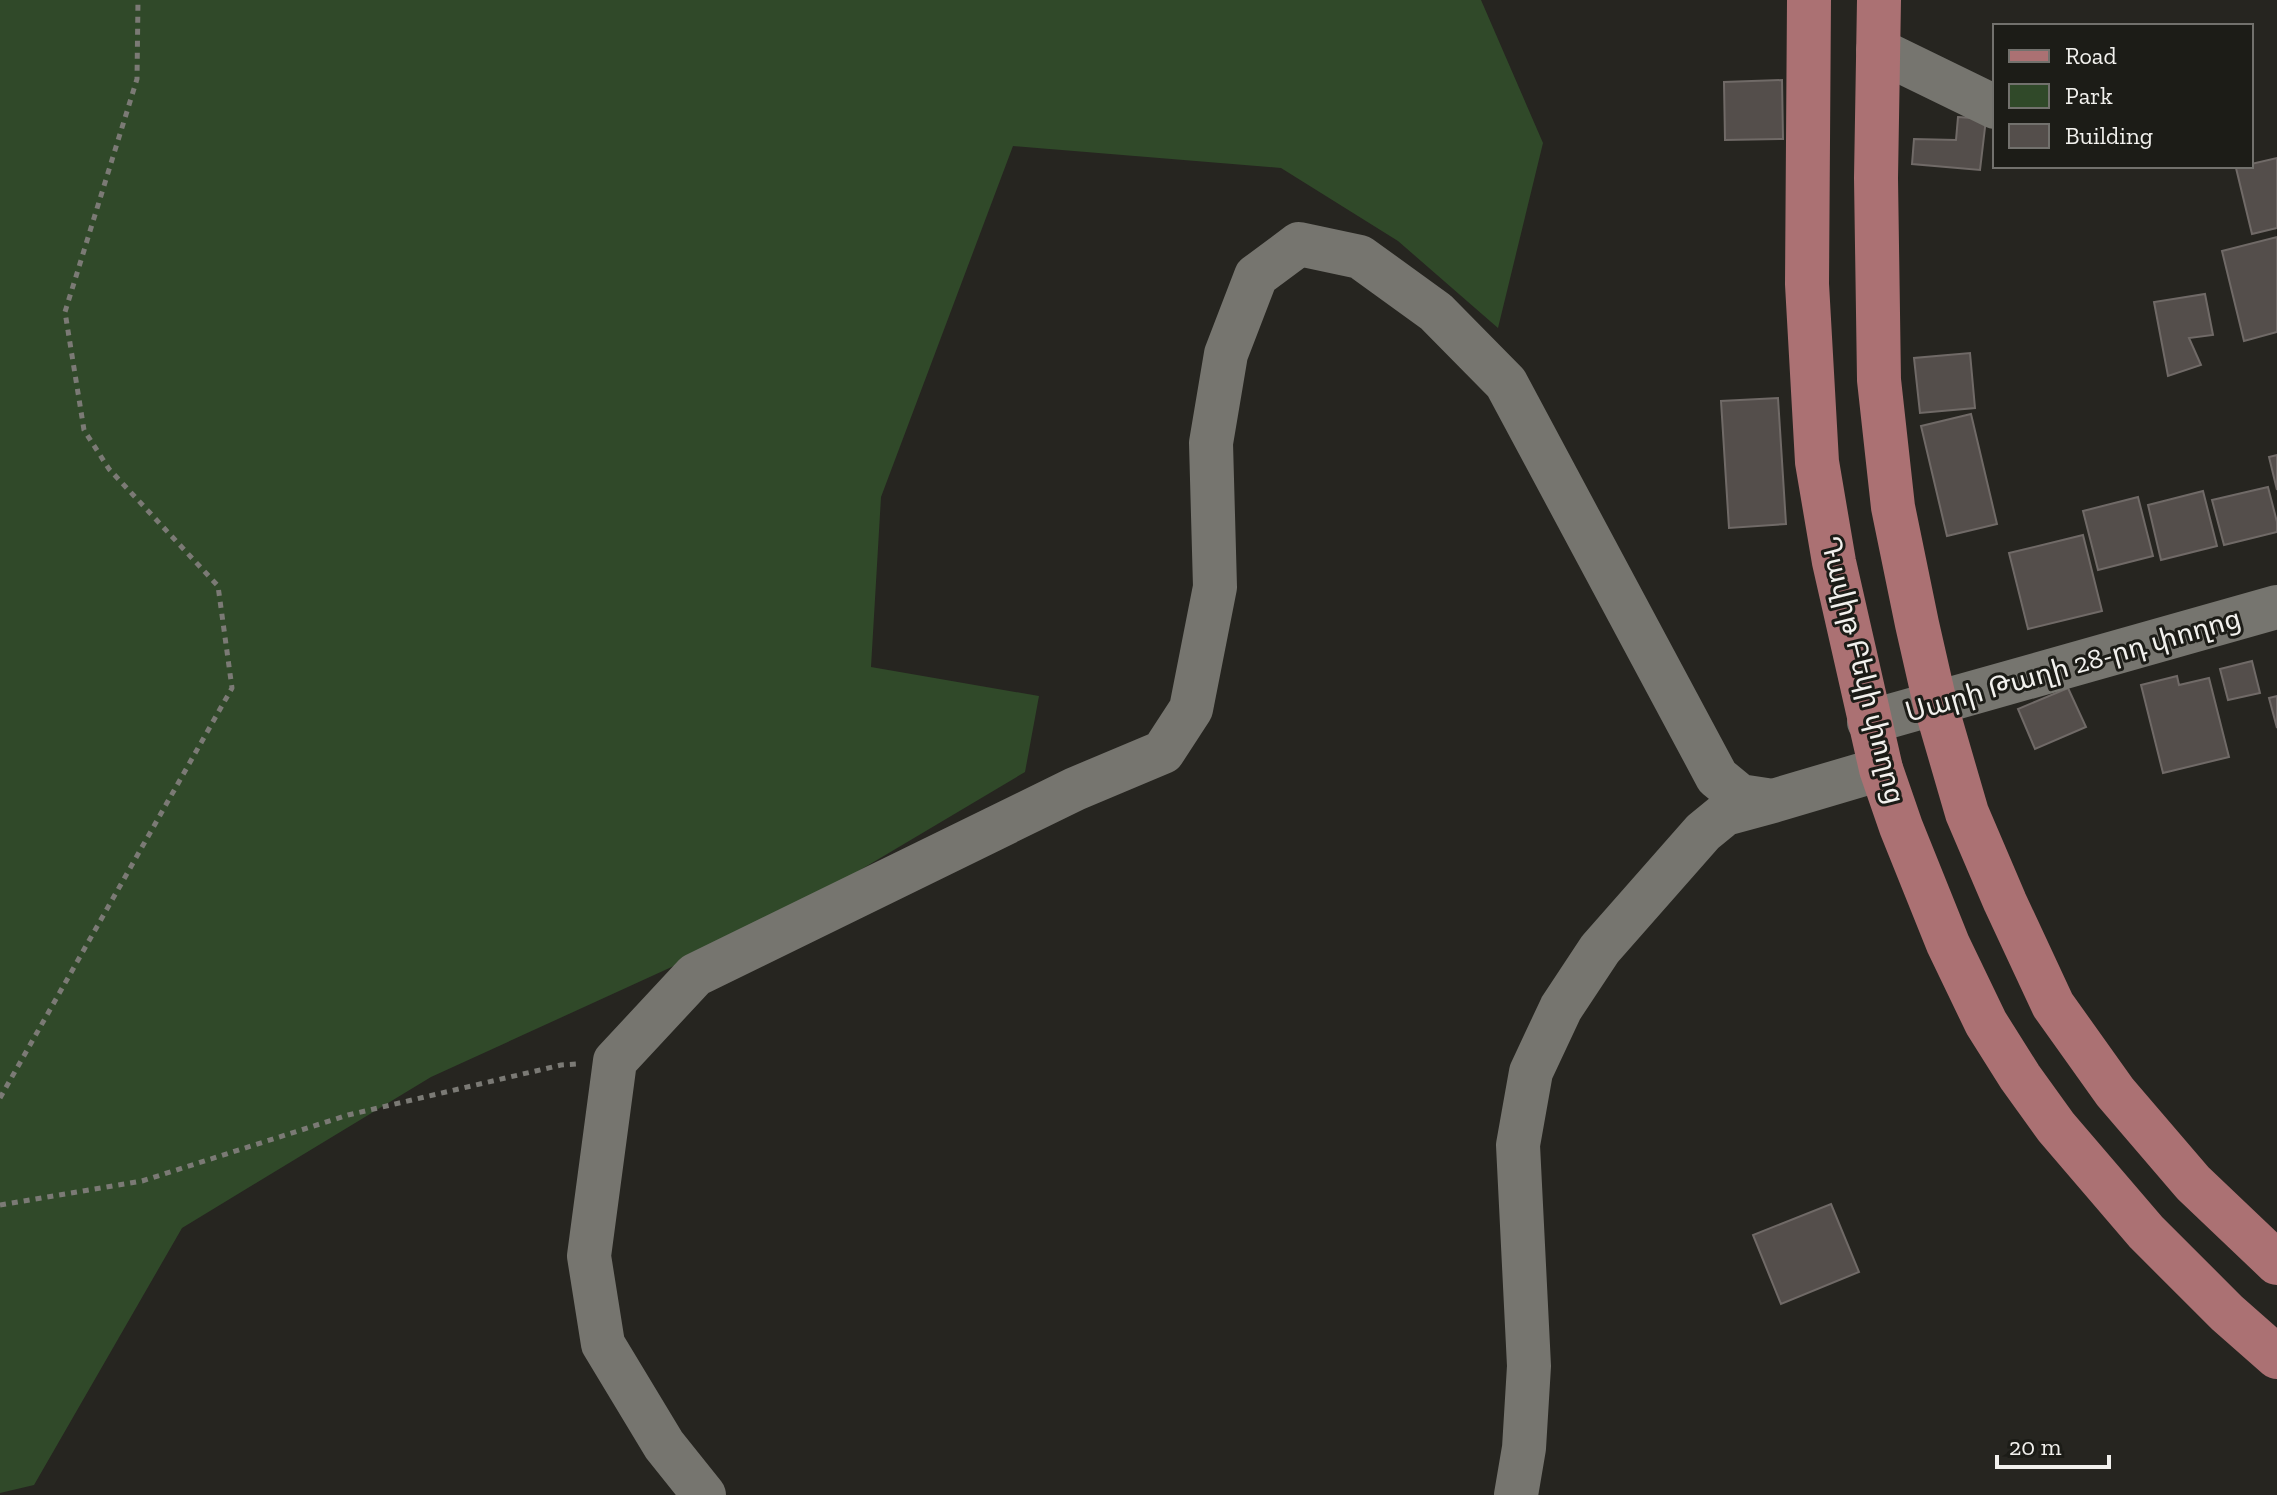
<svg xmlns="http://www.w3.org/2000/svg" width="2277" height="1495" viewBox="0 0 2277 1495" font-family="'Zilla Slab','Noto Sans Armenian',serif">
<rect width="100%" height="100%" fill="#262520"/>
<path fill="#304929" d="M0 0H1481L1543 143 1498 328 1398 241 1281 168 1013 146 881 497 871 667 1039 696 1025 772 781 917 431 1077 182 1228 34 1485 0 1493Z"/>
<path fill="#544e4b" stroke="#706a67" stroke-width="2" d="M1782 80 1783 139 1725 140 1724 82Z
M1958 117 1986 119 1980 170 1912 164 1914 139 1956 140Z
M2277 158V228L2252 234 2236 168 2251 166V164Z
M2277 237V332L2244 341 2222 251Z
M2205 294 2213 335 2189 338 2201 365 2168 376 2154 302Z
M1970 353 1975 408 1920 413 1914 358Z
M1778 398 1786 524 1729 528 1721 401Z
M1971 414 1997 524 1947 536 1921 426Z
M2277 455V490L2269 457Z
M2268 487 2277 522V532L2224 545 2212 500Z
M2203 491 2217 546 2161 560 2148 505Z
M2138 497 2153 556 2098 570 2083 511Z
M2083 535 2102 611 2028 629 2009 553Z
M2252 661 2260 693 2228 700 2220 669Z
M2177 676 2179 685 2209 678 2229 757 2163 773 2141 685Z
M2068 688 2086 727 2035 749 2018 709Z
M2277 696V728L2269 698Z
M1831 1204 1859 1272 1781 1304 1753 1235Z"/>
<g fill="none" stroke-linecap="round" stroke-linejoin="round">
<path stroke="#7b7a75" stroke-width="5" stroke-dasharray="6 6" stroke-linecap="butt" d="M0 1098 232 688 218 586 109 469 84 430 65 312 137 79 138 0
M0 1205 142 1181 348 1115 561 1065 577 1064"/>
<path stroke="#76756f" stroke-width="44" d="M1878 50 1995 107
M1869 722 2277 607
M704 1495 664 1445 603 1344 589 1256 615 1061 695 975 1075 789 1163 752 1191 709 1215 587 1211 443 1226 354 1256 276 1299 244 1360 257 1436 312 1506 383 1717 777 1740 796 1773 801 1881 769
M1516 1495 1524 1448 1529 1366 1518 1145 1531 1072 1561 1008 1600 949 1703 832 1725 814 1773 801"/>
<path stroke="#ab7173" stroke-width="44" d="M1809 0 1807 284 1817 462 1834 562 1881 769 1901 827 1948 944 1986 1023 2020 1077 2056 1127 2146 1232 2227 1313 2277 1357
M1879 0 1876 178 1879 380 1893 507 1917 624 1935 703 1967 813 2005 902 2053 1005 2115 1092 2193 1183 2277 1263"/>
</g>
<g text-anchor="middle" dominant-baseline="central" stroke-width="6" stroke-linejoin="round" paint-order="stroke">
<g font-size="28" fill="#f2f1ee" stroke="#1c1c17">
<text transform="translate(2073 665) rotate(-16)">Սարի Թաղի 28-րդ փողոց</text>
<text transform="translate(1863 670) rotate(76)">Դավիթ Բեկի փողոց</text>
</g>
</g>
<rect x="1993" y="24" width="260" height="144" fill="#1c1c17" stroke="#72716d" stroke-width="2"/>
<rect x="2009" y="50" width="40" height="12" fill="#ab7173" stroke="#72716d" stroke-width="2"/>
<text x="2065" y="64" font-size="24" fill="#f2f1ee">Road</text>
<rect x="2009" y="84" width="40" height="24" fill="#304929" stroke="#72716d" stroke-width="2"/>
<text x="2065" y="104" font-size="24" fill="#f2f1ee">Park</text>
<rect x="2009" y="124" width="40" height="24" fill="#544e4b" stroke="#72716d" stroke-width="2"/>
<text x="2065" y="144" font-size="24" fill="#f2f1ee">Building</text>
<path d="M1997 1455v12h112v-12" fill="none" stroke="#f2f1ee" stroke-width="4"/>
<text x="2009" y="1455" font-size="24" fill="#f2f1ee" stroke="#1c1c17" stroke-width="6" paint-order="stroke">20 m</text>
</svg>
